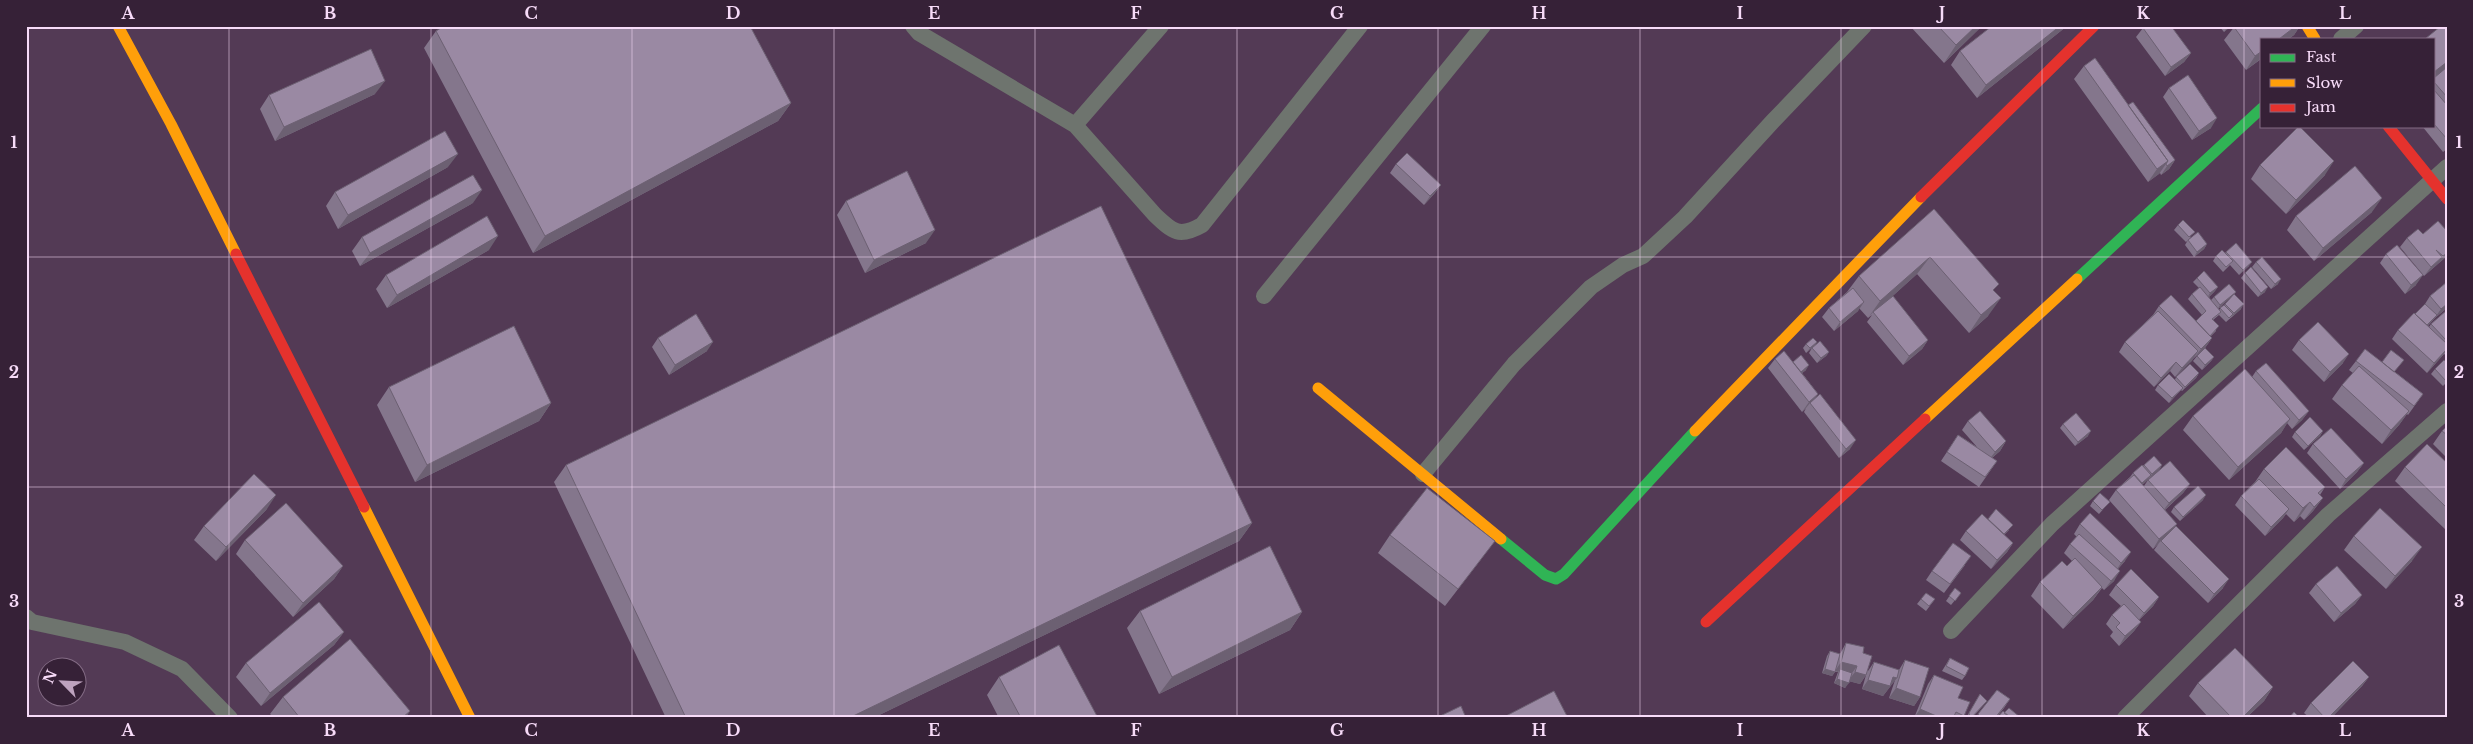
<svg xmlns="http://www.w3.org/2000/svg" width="2473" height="744" viewBox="0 0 2473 744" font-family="'Libre Baskerville',serif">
<rect width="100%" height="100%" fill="#533a55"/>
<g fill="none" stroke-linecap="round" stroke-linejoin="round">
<path stroke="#6e746e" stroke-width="16" d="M913 26 919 33 1075 125 1161 26
M2341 39 2356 26
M1075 125 1155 215C1173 232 1179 238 1202 225L1360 26
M1264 296 1483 26
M1423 474 1514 364 1591 287 1623 265 1643 256 1685 217 1773 121 1864 26
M26 617 32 622 125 642 182 669 230 718
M1951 631 2052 524 2447 167
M2125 718 2328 515 2447 411"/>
<path stroke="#30b455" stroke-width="11" d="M2077 279 2262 108
M1501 539 1545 575 1556 579 1564 574 1695 431"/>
<path stroke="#ff9f0a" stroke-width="11" d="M118 26 171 124 236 254
M2307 26 2315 39
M1318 388 1501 539
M1925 419 2077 279
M1695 431 1921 197
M364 507 470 718"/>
<path stroke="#e5322d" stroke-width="11" d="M2388 126 2447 199
M1921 197 2094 26
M236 254 364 507
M1706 622 1925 419"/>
</g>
<path fill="#84768c" d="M1910 26H1982L1944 63Z
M1992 26H2067L1977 98 1951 65 1960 51Z
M2219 26H2231L2224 32Z
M2235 26H2300L2294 35 2246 70 2224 40Z
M2447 26V149L2443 152 2422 126H2434V39Z
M2143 28 2191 53 2184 62 2165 76 2136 37Z
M436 31 791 103 778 121 533 253 424 48Z
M2084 66 2128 105 2175 160 2169 169 2161 175 2160 173 2148 182 2074 79Z
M2169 88 2211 128 2192 140 2163 97Z
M375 94 275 141 260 109 269 95Z
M1396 164 1441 185 1434 194 1424 205 1390 173Z
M2260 165 2325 175 2286 214 2251 179Z
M448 167 338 229 326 206 335 192Z
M846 201 926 243 865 273 837 215Z
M473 203 360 266 352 251 362 237Z
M1934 209 1994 291 1988 316 1969 333 1917 274 1887 301 1928 340 1922 349 1903 365 1867 322 1872 315 1868 318 1859 308 1858 311 1834 331 1822 317 1829 308 1847 292 1859 276Z
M2372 212 2314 261 2287 230 2296 216Z
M2178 225 2191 237 2186 242 2174 230Z
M2423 234 2447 256 2424 276 2400 247 2407 238Z
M2188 240 2207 244 2204 249 2194 257 2185 245Z
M489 250 387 308 376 289 386 275Z
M2226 252 2249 266 2239 275 2230 265 2223 272 2213 261 2216 256 2225 253Z
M2386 254 2416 285 2405 294 2380 263Z
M2256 262 2278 284 2271 289 2252 267Z
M2245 273 2265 292 2258 297 2241 278Z
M2197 278 2218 287 2214 292 2209 297 2211 300 2214 297 2236 292 2232 296 2218 309 2219 310 2225 304 2241 309 2226 322 2219 315 2213 320 2216 331 2210 337 2212 338 2205 348 2194 358 2175 377 2170 371 2154 387 2119 352 2125 342 2153 315 2159 306 2196 321 2202 315 2188 299 2192 294 2199 288 2193 282Z
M2447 282V308L2435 318 2428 326 2429 327 2431 324 2447 310V356L2444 354 2427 373 2392 339 2398 330 2425 304 2430 296Z
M658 338 707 351 669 375 652 347Z
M2299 340 2343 363 2324 382 2292 350Z
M1817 342 1814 347 1829 352 1826 356 1817 363 1809 353 1812 348 1806 353 1803 348 1806 344Z
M2197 356 2214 357 2211 361 2202 370 2193 361Z
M1775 359 1793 362 1806 370 1802 373 1818 394 1815 398 1850 449 1839 458 1804 412 1806 408 1802 412 1768 368Z
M2444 360 2447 382 2443 386 2431 374 2435 369Z
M2356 361 2395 372 2423 394 2408 415 2407 414 2399 425 2382 444 2332 399 2342 385 2353 373 2349 370Z
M2256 371 2309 411 2302 420 2292 429 2287 423 2281 433 2229 480 2183 430 2193 416 2252 377Z
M2199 373 2196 378 2182 391 2181 390 2169 403 2155 390 2158 385 2175 380 2176 377Z
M389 387 551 403 539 421 415 482 377 405Z
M1968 421 2006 441 2000 451 1992 458 1997 461 1979 487 1941 461 1958 435 1977 447 1962 430Z
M2063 424 2088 436 2075 446 2060 428Z
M2447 426V458L2433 444 2442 431Z
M2323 431 2320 436 2304 450 2292 437 2295 432Z
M2313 444 2364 463 2357 472 2340 489 2307 453Z
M2447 463V531L2395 481 2405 467Z
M566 465 1252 523 1239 541 873 718H666L554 482Z
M2144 465H2162L2159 470 2142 485 2144 486 2148 480 2190 484 2183 493 2165 510 2175 526 2223 588 2208 603 2154 550 2159 543 2153 549 2109 500 2116 490 2130 477 2133 473Z
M2264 469 2325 487 2320 495 2323 498 2313 511 2304 520 2300 516 2294 522 2286 514 2283 518 2265 536 2235 505 2241 496 2255 482Z
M2203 500 2180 521 2171 512 2174 507Z
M2093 501 2106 506 2099 514 2090 506Z
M267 509 216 561 194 540 204 526Z
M1988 519 2009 530 2004 535 2013 543 2007 552 1991 569 1960 540 1966 531Z
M2080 524 2125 561 2118 569 2114 581 2104 590 2102 588 2093 600 2063 629 2031 596 2040 582 2067 566 2072 561 2064 553 2070 544 2077 537 2074 534Z
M1390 535 1482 558 1445 606 1378 553Z
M2354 536 2412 561 2386 589 2344 550Z
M245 540 343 566 334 579 293 617 236 554Z
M1965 565 1944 593 1926 580 1932 571Z
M2316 584 2362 595 2355 604 2334 622 2309 593Z
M2116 585 2159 597 2153 606 2139 620 2141 622 2134 631 2119 646 2110 636 2113 632 2106 624 2112 615 2121 606 2109 595Z
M1955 588 1961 593 1951 605 1946 601Z
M1921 599H1935L1926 611 1917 604Z
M1140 611 1302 612 1290 630 1159 694 1127 628Z
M344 632 334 645 261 706 236 677 246 663Z
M1846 643 1863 653 1868 671 1874 662 1899 670 1905 660 1920 697 1914 706 1889 698 1895 680 1883 696 1862 689 1866 675 1860 684 1849 681 1845 688 1834 683 1838 672H1835L1832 676 1822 673 1827 656 1830 651 1840 654Z
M1950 658 1965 676 1962 680 1942 671Z
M1934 675 1958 698 1964 716 1963 718H1914L1928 684Z
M999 677 1098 718H999L987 695Z
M2369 677 2362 686 2331 718H2310L2304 713 2311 703Z
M2198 683 2273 687 2264 701 2246 718H2209L2189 696Z
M1997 690 2010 699 2004 708 1996 718H1975Z
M1980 694 1987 701 1972 718H1966Z
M283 697 410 711 405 718H274L270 714Z"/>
<path fill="#6c6072" d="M1976 26H1982L1944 63 1956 45Z
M2060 26H2067L1977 98 1986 85Z
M2228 26H2231L2224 32Z
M2296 26H2300L2294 35 2288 39H2279Z
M2262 51V58L2246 70 2255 56Z
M2191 53 2184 62 2165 76 2171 67Z
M2447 62V68L2434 78V72Z
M385 81 375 94 275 141 284 127Z
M791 103 778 121 533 253 545 236Z
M2217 118 2211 128 2192 140 2199 131Z
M458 154 448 167 338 229 348 215Z
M2175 160 2169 169 2161 175 2167 166Z
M2168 161 2159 174 2148 182 2157 169Z
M2334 161 2325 175 2286 214 2296 200Z
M1441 185 1434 194 1424 205 1430 196Z
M482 190 473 203 360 266 370 253Z
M2382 198 2372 212 2314 261 2323 248Z
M935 230 926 243 865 273 874 260Z
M498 236 489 250 387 308 397 295Z
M2207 244 2204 249 2194 257 2197 252Z
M2447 253V256L2424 276 2431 267Z
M1930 257 1917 274 1874 313 1873 312 1868 318 1880 301Z
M2252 262 2249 266 2239 275 2243 270Z
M2423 275 2416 285 2405 294 2411 285Z
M2281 279 2278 284 2271 289 2275 284Z
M2218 287 2214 292 2207 298 2210 293Z
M2268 287 2265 292 2258 297 2261 293Z
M2236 292 2232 296 2217 310 2220 305Z
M2001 298 1988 316 1969 333 1981 315Z
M1864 302 1858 311 1834 331 1840 322Z
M2244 304 2241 309 2231 318 2234 313Z
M2447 304V308L2435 318 2421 333 2424 328 2436 316 2441 309Z
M2212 338 2205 348 2194 358 2201 349Z
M1928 340 1922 349 1903 365 1909 356Z
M713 342 707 351 669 375 675 365Z
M1817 342 1813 347 1806 353 1810 348Z
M2447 349 2443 355 2427 373 2434 363Z
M2198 351 2192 361 2175 377 2182 368Z
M1829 352 1826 356 1817 363 1821 358Z
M2349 354 2343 363 2324 382 2330 372Z
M2214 357 2211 361 2202 370 2205 365Z
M2176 362 2170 371 2154 387 2161 378Z
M1809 365 1806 370 1796 378 1800 373Z
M2199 373 2196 378 2182 391 2185 387Z
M2183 388 2179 392 2169 403 2172 398Z
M1818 394 1812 403H1810L1806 408 1802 412 1809 402Z
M551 403 539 421 415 482 427 465Z
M2309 411 2302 420 2292 429 2299 420Z
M2409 411 2399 425 2382 444 2391 430Z
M2290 419 2281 433 2229 480 2238 467Z
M2091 431 2088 436 2075 446 2078 442Z
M2323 431 2320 436 2304 450Z
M1856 440 1850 449 1839 458 1846 449Z
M2006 441 2000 451 1988 461 1995 452Z
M2364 463 2357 472 2340 489 2346 479Z
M2162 465 2159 470 2149 479 2152 474Z
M2151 475 2148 480 2139 488 2142 483Z
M2190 484 2183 493 2162 512 2169 503Z
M276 495 267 509 216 561 226 547Z
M2206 495 2203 500 2180 521 2183 517Z
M2323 498 2313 511 2304 520 2314 507Z
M2310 502 2300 516 2294 522 2303 508Z
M2289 509 2283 518 2265 536 2271 527Z
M1252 523 1239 541 873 718H849Z
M2177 524 2171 533 2161 541 2153 549 2159 539Z
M2013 543 2007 552 1991 569 1997 560Z
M2422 547 2412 561 2386 589 2395 576Z
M2131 552 2125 561 2115 572 2121 563Z
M343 566 334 579 293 617 303 603Z
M2120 571 2114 581 2104 590 2111 581Z
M2229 579 2223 588 2208 603 2214 594Z
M2102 587 2093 600 2063 629 2073 616Z
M2362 595 2355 604 2334 622 2341 613Z
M2159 597 2153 606 2137 622 2144 613Z
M1302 612 1290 630 1159 694 1172 677Z
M2141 622 2134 631 2119 646 2125 636Z
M344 632 334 645 261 706 270 693Z
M1841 662 1857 666 1850 676 1840 669 1838 672 1835 671Z
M1825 669 1835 672 1832 676 1822 673Z
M1855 672 1866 675 1860 684 1848 681Z
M1893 677 1897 678 1883 696 1862 689 1868 680Z
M2369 677 2362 686 2331 718H2328Z
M1837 679 1849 683 1845 688 1834 683Z
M2273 687 2264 701 2246 718H2242Z
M1896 688 1920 697 1914 706 1889 698Z
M1920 709 1941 718H1914Z
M410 711 405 718H402Z"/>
<path fill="#9a89a3" stroke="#6c6072" d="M444 26H750L791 103 545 236 436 31Z
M1938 26H1976L1956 45Z
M1992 26H2060L1986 85 1960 51Z
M2145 26H2171L2191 53 2171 67 2143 28Z
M2235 26H2296L2279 39H2262V51L2255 56 2234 27Z
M2441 26H2447V62L2434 72V39H2425Z
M371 49 385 81 284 127 269 95Z
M2095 58 2168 161 2157 169 2084 66Z
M2447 67V97L2434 82V78Z
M2188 75 2217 118 2199 131 2169 88Z
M2434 90 2447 105V139L2434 124Z
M2133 102 2175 160 2167 166 2166 164 2168 161 2128 105Z
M2299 126 2334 161 2296 200 2260 165Z
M445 131 458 154 348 215 335 192Z
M1407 153 1441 185 1430 196 1396 164Z
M2355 166 2382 198 2323 248 2296 216Z
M907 171 935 230 874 260 846 201Z
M473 175 482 190 370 253 362 237Z
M1101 206 1252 523 849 718H686L566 465Z
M1934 209 1999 284 1993 290 2001 298 1981 315 1930 257 1880 301 1859 276Z
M487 216 498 236 397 295 386 275Z
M2183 220 2195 232 2189 237 2178 225Z
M2438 221 2447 231V253L2443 256 2436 250 2442 257 2431 267 2407 238 2418 229 2423 234Z
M2198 232 2207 244 2197 252 2188 240Z
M2236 243 2252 262 2243 270 2226 252Z
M2397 245 2423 275 2411 285 2386 254Z
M2222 250 2233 261 2226 267 2216 256Z
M2262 257 2281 279 2275 284 2256 262Z
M2251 267 2268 287 2261 293 2245 273Z
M2204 271 2218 287 2210 293 2197 278Z
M2447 282V304L2441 309 2430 296Z
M2229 284 2236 292 2220 305 2214 297Z
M2200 287 2221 312 2212 319 2219 326 2210 336 2196 321 2206 311 2192 294Z
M1853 288 1864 302 1840 322 1829 308Z
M2234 294 2244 304 2234 313 2225 304Z
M2171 295 2212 338 2201 349 2159 306Z
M1893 296 1928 340 1909 356 1873 312Z
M2425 304 2437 315 2427 325 2415 314Z
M2224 305 2233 314 2229 318 2220 308Z
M2447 310V340H2446L2431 324Z
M2158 311 2198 351 2182 368 2176 362 2161 378 2125 342Z
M2414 313 2447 344V349L2434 363 2398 330Z
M696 314 713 342 675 365 658 338Z
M2318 322 2349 354 2330 372 2299 340Z
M514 326 551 403 427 465 389 387Z
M1813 338 1817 342 1810 348 1806 344Z
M1820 341 1829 352 1821 358 1812 348Z
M2205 348 2214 357 2205 365 2197 356Z
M2365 349 2423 394 2414 406 2356 361Z
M2391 350 2404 360 2394 372 2382 362Z
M1784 351 1818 394 1809 402 1775 359Z
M1801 355 1809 365 1801 372 1793 362Z
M2444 360 2447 362 2446 381 2435 369Z
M2266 363 2309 411 2299 420 2256 371Z
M2190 364 2199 373 2185 387 2176 377Z
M2359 366 2409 411 2391 430 2342 385Z
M2245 369 2290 419 2238 467 2193 416Z
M2169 374 2183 388 2172 398 2158 385Z
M1820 394 1856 440 1846 449 1810 403Z
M1980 411 2006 441 1995 452 1968 421Z
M2076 413 2091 431 2078 442 2063 424Z
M2310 417 2323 431 2308 446 2295 432Z
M2447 426V435L2442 431Z
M2331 428 2364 463 2346 479 2313 444Z
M1958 435 1997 461 1985 477 1947 452Z
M2427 444 2447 463V508L2405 467Z
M2286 447 2325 487 2318 493 2323 498 2314 507 2310 502 2303 508 2264 469Z
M2154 456 2162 465 2152 474 2144 465Z
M2170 461 2190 484 2169 503 2148 480Z
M2142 465 2151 475 2142 483 2133 473Z
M254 474 276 495 226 547 204 526Z
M2134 475 2177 524 2159 539 2116 490Z
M2259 479 2289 509 2271 527 2241 496Z
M2198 486 2206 495 2183 517 2174 507Z
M1427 488 1495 541 1458 589 1390 535Z
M2100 493 2110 502 2102 510 2093 501Z
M286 503 343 566 303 603 245 540Z
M2380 508 2422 547 2395 576 2354 536Z
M1996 509 2013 525 2004 534 1988 519Z
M2090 513 2131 552 2121 563 2080 524Z
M1982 514 2013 543 1997 560 1966 531Z
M2176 526 2229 579 2214 594 2161 541Z
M2079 534 2120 571 2111 581 2070 544Z
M1953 543 1971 556 1950 584 1932 571Z
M1270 546 1302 612 1172 677 1140 611Z
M2075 558 2102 587 2073 616 2040 582 2062 561 2067 566Z
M2337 566 2362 595 2341 613 2316 584Z
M2131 569 2159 597 2144 613 2116 585Z
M1955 588 1961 593 1955 601 1949 596Z
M1926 593 1935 599 1929 606 1921 599Z
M319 602 344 632 270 693 246 663Z
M2124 604 2141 622 2125 636 2116 627 2120 623 2112 615Z
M350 639 410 711 402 718H300L283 697Z
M1846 643 1864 647 1863 653 1872 656 1866 675 1855 672 1857 666 1841 662Z
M1059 645 1098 718H1021L999 677Z
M2235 648 2273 687 2242 718H2232L2198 683Z
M1830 651 1840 654 1835 672 1825 669Z
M1950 658 1969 668 1965 676 1946 666Z
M1905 660 1929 668 1920 697 1896 688Z
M2353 661 2369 677 2328 718H2325L2311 703Z
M1874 662 1899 670 1897 678 1893 677 1890 686 1868 680Z
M1840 669 1852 673 1849 683 1837 679Z
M1934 675 1963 687 1958 698 1970 702 1964 716 1956 712 1953 718H1941L1920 709Z
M1997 690 2010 699 1995 718H1982L1978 714Z
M1554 691 1568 718H1504V717Z
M1980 694 1987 701 1971 718H1970L1969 713Z
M1461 706 1466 718H1436Z
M2009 708 2021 718H2011L2004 713Z
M2003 711 2011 718H1997Z
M2294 712 2300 718H2289Z"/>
<path fill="none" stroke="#f7dbf8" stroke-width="1" stroke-opacity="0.55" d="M229 26V718M431 26V718M632 26V718M834 26V718M1035 26V718M1237 26V718M1438 26V718M1640 26V718M1841 26V718M2042 26V718M2244 26V718M26 257H2447M26 487H2447"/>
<rect width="2473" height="744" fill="none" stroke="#362137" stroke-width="55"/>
<rect x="2260" y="38" width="175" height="90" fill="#362137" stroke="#836b84"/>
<rect x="2270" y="54" width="25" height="8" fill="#30b455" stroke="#836b84"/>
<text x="2306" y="62" font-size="15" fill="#f7dbf8">Fast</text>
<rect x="2270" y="79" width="25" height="8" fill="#ff9f0a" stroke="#836b84"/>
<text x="2306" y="88" font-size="15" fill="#f7dbf8">Slow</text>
<rect x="2270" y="104" width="25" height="8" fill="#e5322d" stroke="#836b84"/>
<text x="2306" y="112" font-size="15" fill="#f7dbf8">Jam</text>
<g transform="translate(62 682) rotate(294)"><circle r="24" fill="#362137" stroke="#836b84"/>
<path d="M0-4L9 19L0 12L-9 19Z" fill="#bea3bf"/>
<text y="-8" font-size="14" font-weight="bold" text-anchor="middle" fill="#f7dbf8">N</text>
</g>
<rect x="28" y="28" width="2418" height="688" fill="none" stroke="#f7dbf8" stroke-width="2"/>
<g font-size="16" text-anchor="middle" font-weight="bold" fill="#f7dbf8">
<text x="128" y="19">A</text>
<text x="330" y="19">B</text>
<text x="531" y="19">C</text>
<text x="733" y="19">D</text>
<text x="934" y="19">E</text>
<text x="1136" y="19">F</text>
<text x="1337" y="19">G</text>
<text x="1539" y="19">H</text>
<text x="1740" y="19">I</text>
<text x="1942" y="19">J</text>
<text x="2143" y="19">K</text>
<text x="2345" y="19">L</text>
<text x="14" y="148">1</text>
<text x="2459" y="148">1</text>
<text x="14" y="378">2</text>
<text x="2459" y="378">2</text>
<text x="14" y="607">3</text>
<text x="2459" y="607">3</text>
<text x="128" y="736">A</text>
<text x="330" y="736">B</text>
<text x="531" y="736">C</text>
<text x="733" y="736">D</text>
<text x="934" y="736">E</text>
<text x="1136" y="736">F</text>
<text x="1337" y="736">G</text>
<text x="1539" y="736">H</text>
<text x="1740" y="736">I</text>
<text x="1942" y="736">J</text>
<text x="2143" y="736">K</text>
<text x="2345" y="736">L</text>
</g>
</svg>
